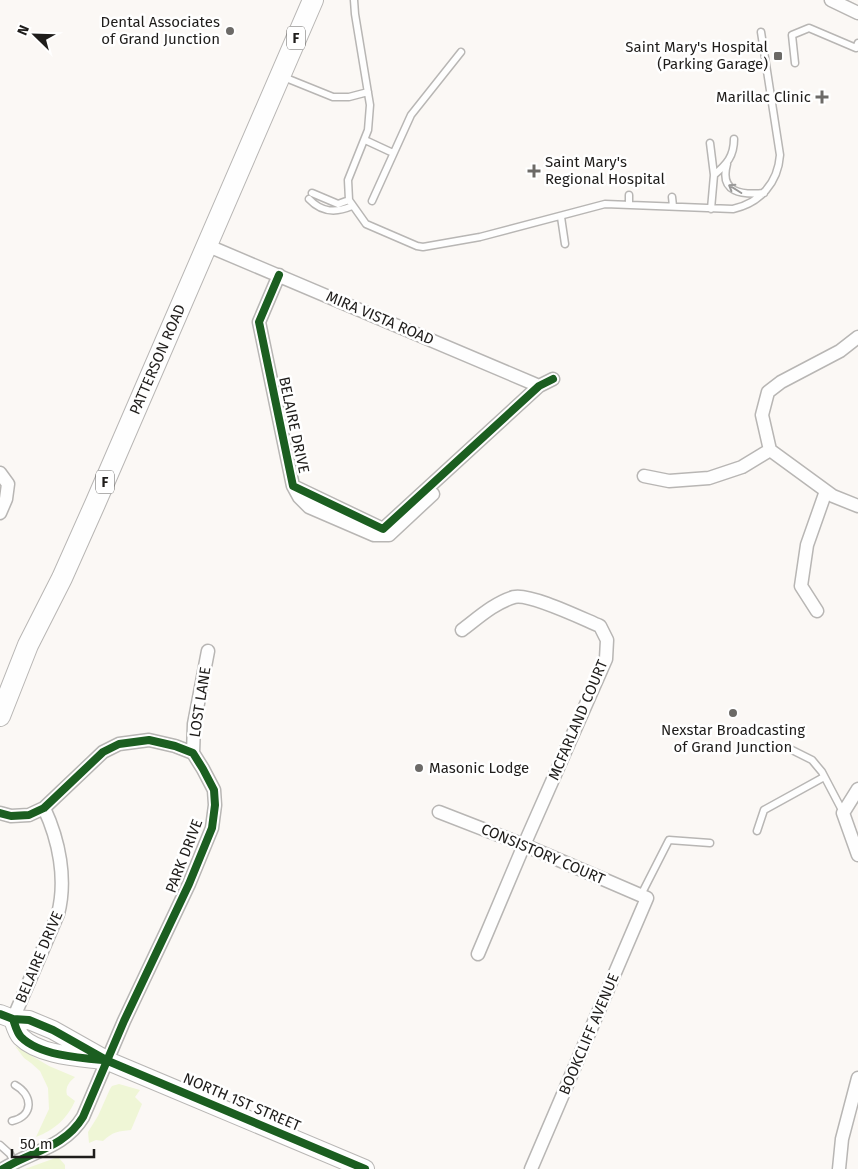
<svg xmlns="http://www.w3.org/2000/svg" width="858" height="1169" viewBox="0 0 858 1169" font-family="'Fira Sans',sans-serif">
<rect width="100%" height="100%" fill="#fbf8f5"/>
<path fill="#eff6d6" d="M15 1046 49 1066 75 1077C69 1082 65 1087 67 1095L75 1101C67 1119 54 1130 36 1137L49 1109 48 1088 40 1071 31 1063 24 1058Z
M119 1084 140 1090 135 1097 142 1104 131 1130C119 1131 112 1132 103 1141L96 1140 89 1143 88 1132 98 1116 110 1089 112 1086Z
M58 1157 65 1165V1169H25Z"/>
<g fill="none" stroke-linecap="round" stroke-linejoin="round">
<g stroke="#b8b6b4" stroke-width="9">
<path id="lane" d="M354 0 355 14 370 105 368 130 348 180 349 200 366 224 417 246 423 247 480 237 605 204 733 209C760 203 778 183 780 155L761 32
M795 63 792 35 809 28 856 48 858 43
M281 76 333 97H349L368 92
M365 140 393 153
M710 143 714 175 711 209
M727 164C719 193 742 195 764 193
M714 175C727 164 734 156 734 139
M312 193 338 204 349 200
M629 195V204
M672 197 673 206
M309 199C322 213 336 213 352 206
M372 201 411 115 461 52
M561 217 565 244
M790 749 812 760 822 772 843 812
M757 831 764 810 824 777
M641 895 669 840 710 843
M12 1121C34 1116 33 1095 15 1085
M0 1145 10 1154 14 1162"/>
</g>
<g stroke="#b8b6b4" stroke-width="15">
<path id="street" d="M831 0 858 13
M206 245 539 386
M279 275 259 322 293 486 383 529 539 386 553 379
M770 450 762 415 768 392 781 382 840 351 858 337
M770 450 833 496 858 506
M0 473 8 484 6 499 0 513
M644 476 669 481 709 478 742 467 770 450
M293 486 299 497 309 507 374 535H389L433 494
M817 611 801 586 807 545 826 491
M462 630C478 618 494 603 514 597 530 593 583 619 600 626L607 640 606 659 524 845 478 954
M193 753 194 724 208 651
M858 789 843 813 858 855
M439 812 524 845 647 898 531 1169
M0 813 11 816 29 815 44 808 103 752 119 744 149 740 175 746 193 753 203 769 214 790 215 805 212 828 189 884 124 1021 83 1117C64 1148 32 1151 3 1169
M13 1019 58 914C67 879 59 840 44 808
M839 1169 842 1139 858 1078"/>
</g>
<g stroke="#b8b6b4" stroke-width="20">
<path id="secondary" d="M0 1014 13 1019 29 1020 53 1030 108 1061 365 1169
M13 1019C15 1025 17 1033 21 1037 39 1055 78 1057 102 1060"/>
</g>
<g stroke="#b8b6b4" stroke-width="22">
<g id="primary">
<path id="s1" d="M0 716 28 645 62 578 95 504 313 0"/>
</g>
</g>
<use href="#lane" stroke="#fefefe" stroke-width="6"/>
<use href="#street" stroke="#fefefe" stroke-width="12"/>
<use href="#secondary" stroke="#fefefe" stroke-width="18"/>
<use href="#primary" stroke="#fefefe" stroke-width="20"/>
<g stroke="#fff" stroke-width="11">
<path id="cycleway" d="M279 275 259 322 293 486 383 529 539 386 553 379
M0 813 11 816 29 815 44 808 103 752 119 744 149 740 175 746 193 753 203 769 214 790 215 805 212 828 189 884 124 1021 83 1117C64 1148 32 1151 3 1169
M0 1014 13 1019 29 1020 53 1030 108 1061 365 1169
M13 1019C15 1025 17 1033 21 1037 39 1055 78 1058 103 1060"/>
</g>
<use href="#cycleway" stroke="#1b5e20" stroke-width="8"/>
</g>
<defs><path id="oneway-shaft" d="M-6 0H5M1.5-3L5.5 0L1.5 3" fill="none" stroke-width="1.6" stroke-linecap="round" stroke-linejoin="round" transform="scale(1.25)"/></defs>
<use stroke="#9a9998" href="#oneway-shaft" transform="translate(735 189) rotate(-148)"/>
<g fill="#6c6a67" stroke="#fff" stroke-width="2">
<circle cx="230" cy="31" r="5"/>
<rect x="773" y="51" width="10" height="10" rx="2.5"/>
<path d="M819.5 89.5h5v5h5v5h-5v5h-5v-5h-5v-5h5z"/>
<path d="M531.5 163.5h5v5h5v5h-5v5h-5v-5h-5v-5h5z"/>
<circle cx="733" cy="713" r="5"/>
<circle cx="419" cy="768" r="5"/>
</g>
<g text-anchor="middle" dominant-baseline="central" stroke-width="5" stroke-linejoin="round" paint-order="stroke">
<g fill="#fff" stroke="#62615f" stroke-width="1">
<rect x="287" y="26.5" width="18" height="23" rx="4"/>
<rect x="96" y="470.5" width="18" height="23" rx="4"/>
</g>
<g font-size="14" font-weight="bold" fill="#1f1d1b">
<text x="296" y="38">F</text>
<text x="105" y="482">F</text>
</g>
<g font-size="15" fill="#1f1d1b" stroke="#fff" text-anchor="end">
<text x="220" y="22">Dental Associates<tspan x="220" dy="17">of Grand Junction</tspan></text>
<text x="768" y="47">Saint Mary's Hospital<tspan x="768" dy="17">(Parking Garage)</tspan></text>
<text x="811" y="97">Marillac Clinic</text>
<text x="545" y="162" text-anchor="start">Saint Mary's<tspan x="545" dy="17">Regional Hospital</tspan></text>
<text x="733" y="730" text-anchor="middle">Nexstar Broadcasting<tspan x="733" dy="17">of Grand Junction</tspan></text>
<text x="429" y="768" text-anchor="start">Masonic Lodge</text>
</g>
<g font-size="15" fill="#1f1d1b" stroke="#fff">
<text transform="translate(380 318) rotate(23)">MIRA VISTA ROAD</text>
<text stroke="none"><textPath href="#s1" startOffset="390">PATTERSON ROAD</textPath></text>
<text transform="translate(294 425) rotate(78)">BELAIRE DRIVE</text>
<text transform="translate(200 702) rotate(-81)">LOST LANE</text>
<text transform="translate(578 720) rotate(-67)">MCFARLAND COURT</text>
<text transform="translate(543 854) rotate(23)">CONSISTORY COURT</text>
<text transform="translate(184 856) rotate(-69)">PARK DRIVE</text>
<text transform="translate(39 957) rotate(-67)">BELAIRE DRIVE</text>
<text transform="translate(589 1034) rotate(-67)">BOOKCLIFF AVENUE</text>
<text transform="translate(242 1102) rotate(23)">NORTH 1ST STREET</text>
</g>
</g>
<g transform="translate(35 35) rotate(293)" stroke="#ffffff" stroke-width="4" paint-order="stroke">
<path d="M0-4L9 19L0 12L-9 19Z" fill="#1f1d1b"/>
<text y="-8" font-size="14" font-weight="bold" text-anchor="middle" fill="#1f1d1b">N</text>
</g>
<path d="M12 1149v8h82v-8" fill="none" stroke="#1f1d1b" stroke-width="2.5"/>
<text x="20" y="1149" font-size="15" fill="#1f1d1b" stroke="#ffffff" stroke-width="4" paint-order="stroke">50 m</text>
</svg>
